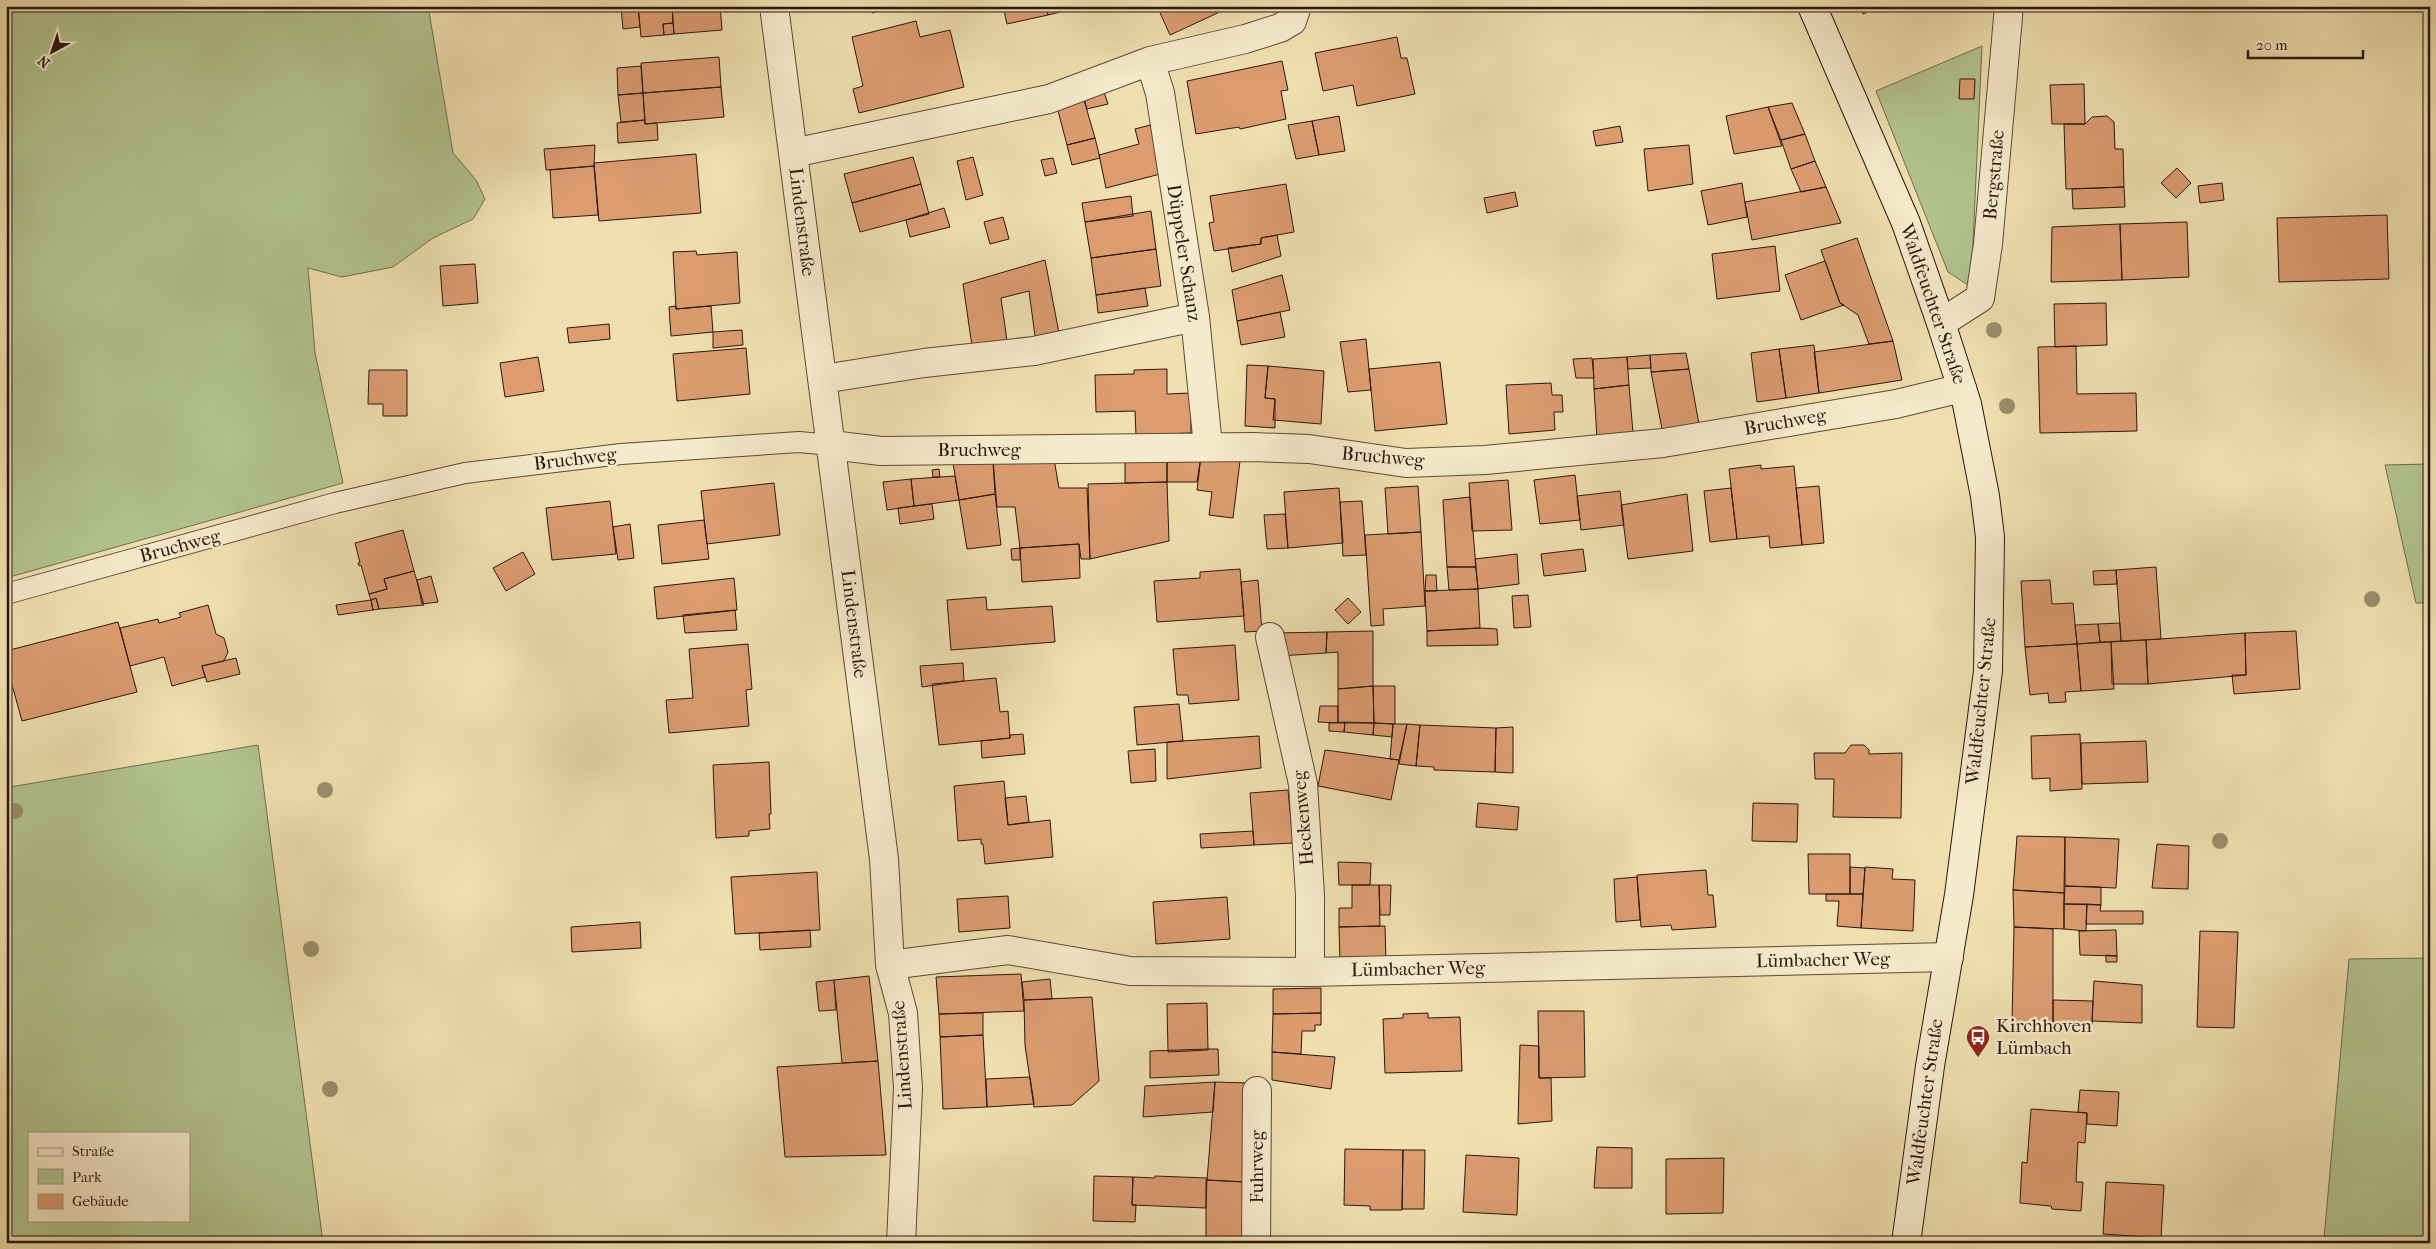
<svg xmlns="http://www.w3.org/2000/svg" width="2436" height="1249" viewBox="0 0 2436 1249" font-family="'IM FELL French Canon',serif">
<rect width="100%" height="100%" fill="#efdfaf"/>
<filter id="stains"><feTurbulence type="fractalNoise" baseFrequency=".004" numOctaves="4"/><feColorMatrix values="0 0 0 0 .2 0 0 0 0 .09 0 0 0 0 .02 0 0 0 .5 -.17"/></filter>
<radialGradient id="worn" r=".72"><stop offset=".6" stop-color="#630" stop-opacity="0"/><stop offset="1" stop-color="#630" stop-opacity=".3"/></radialGradient>
<path fill="#b2c390" stroke="#6e6d50" fill-rule="evenodd" d="M6 6H428L453 153 476 180 485 199 473 219 433 238 393 267 342 277 308 268 315 353 343 483 6 578Z
M1982 46 1971 287 1948 272 1876 91Z
M2430 464V603H2416L2385 465Z
M258 745 323 1243H6V772L10 787ZM29 1133H189V1220H29Z
M2430 958V1243H2177L2324 1239 2349 959Z"/>
<path fill="#dc9c70" stroke="#29170f" d="M621 6H638L640 27 623 29Z
M638 6H672L673 23 663 24 664 35 641 37Z
M672 6H720L722 30 674 34Z
M871 6H900L872 13Z
M1003 6H1046L1048 15 1007 24Z
M1046 6H1085L1048 15Z
M1157 6H1223L1224 10 1170 35Z
M1860 6H1881L1863 14Z
M916 21 920 37 950 30 964 87 859 113 853 89 863 86 852 37Z
M673 23 674 34 664 35 663 24Z
M1397 37 1401 58H1407L1415 94 1357 106 1353 85 1323 91 1315 53Z
M719 57 721 87 643 93 641 63Z
M1282 61 1288 90 1281 91 1286 119 1240 129 1239 127 1196 134 1187 81Z
M641 66 643 93 618 95 617 68Z
M1960 79H1975L1974 99H1959Z
M2084 84 2085 124H2052L2050 85Z
M721 87 724 117 645 124 643 93Z
M1104 92 1108 104 1087 109 1084 98Z
M643 93 645 120 621 122 618 95Z
M1084 100 1095 138 1067 145 1057 107Z
M1792 103 1805 134 1781 140 1768 107Z
M1768 107 1782 146 1734 154 1726 116Z
M1339 116 1345 151 1319 155 1312 121Z
M2107 116 2114 122 2115 149H2123L2124 187 2066 189 2064 124H2085L2092 117Z
M645 120V124L657 123 658 140 618 143 617 123Z
M1312 121 1319 155 1296 159 1288 125Z
M1154 124 1168 172 1106 188 1099 155 1139 144 1135 129Z
M1620 126 1623 142 1596 146 1593 131Z
M1805 134 1815 161 1791 169 1781 140Z
M1095 138 1100 158 1072 165 1067 145Z
M595 145 594 166 546 170 544 149Z
M1689 145 1693 184 1648 191 1644 149Z
M696 154 701 213 599 221 594 163Z
M913 157 921 184 852 203 844 174Z
M973 157 983 195 966 200 957 161Z
M1053 158 1057 173 1045 176 1041 160Z
M1815 161 1826 187 1801 192 1791 169Z
M594 166 598 215 553 218 550 170Z
M2177 168 2191 183 2176 198 2161 183Z
M1742 183 1747 217 1708 225 1701 191Z
M2222 183 2224 200 2200 203 2198 186Z
M921 184 929 214 860 232 852 203Z
M1286 184 1294 232 1261 238V244L1214 251 1209 223 1214 222 1210 196Z
M1826 187 1841 223 1752 240 1745 202Z
M2124 187 2125 207 2073 209 2072 189Z
M1515 192 1518 206 1487 213 1484 198Z
M1131 196 1133 216 1085 222 1082 203Z
M944 208 950 227 910 237 906 220Z
M1151 211 1156 249 1091 258 1085 222Z
M2387 215 2389 279 2279 282 2277 218Z
M1003 217 1009 239 990 244 984 222Z
M2187 222 2189 277 2122 280 2120 224Z
M2120 224 2122 280 2051 282 2052 227Z
M1277 235 1281 256 1232 272 1228 248 1261 244V238Z
M1857 238 1893 341 1869 344 1858 315 1840 303 1821 250Z
M1775 246 1780 291 1717 299 1712 254Z
M1156 249 1161 286 1096 295 1091 258Z
M696 251 697 255 737 252 740 303 676 309 673 252Z
M1045 260 1059 333 1035 336 1029 291 1001 298 1007 341 972 346 963 284Z
M1825 261 1840 303 1844 305 1801 320 1785 275Z
M475 264 478 303 443 306 440 266Z
M1282 275 1290 310 1237 321 1232 290Z
M1145 288 1148 306 1098 313 1096 295Z
M2106 303 2107 345 2055 347 2054 304Z
M676 306V309L711 306 713 332 671 336 669 307Z
M1280 312 1285 337 1241 345 1237 321Z
M609 324 610 339 569 343 567 328Z
M742 330 743 345 713 348V332Z
M1366 339 1371 390 1348 392 1340 342Z
M1893 341 1902 380 1819 393 1814 352Z
M1814 345 1819 393 1786 398 1779 349Z
M2076 346 2077 394 2136 393 2137 431 2040 433 2038 347Z
M746 348 750 394 677 401 673 354Z
M1779 349 1786 398 1757 402 1751 353Z
M1686 353 1689 369 1651 372 1650 355Z
M1650 355 1651 368 1628 369 1627 357Z
M538 357 544 391 505 397 500 363Z
M1627 357 1629 385 1594 389 1593 359Z
M1592 358 1594 378H1576L1573 359Z
M1440 362 1447 424 1375 431 1369 369Z
M1247 365 1268 366 1265 398 1275 399V428L1245 426Z
M1268 366 1324 371 1321 424 1273 420 1275 399 1265 398Z
M1167 369V394L1191 393V433L1136 435 1135 411 1096 412 1095 375 1134 374V370Z
M1689 369 1699 424 1662 429 1651 372Z
M369 370H407V416H383V404H368Z
M1551 383 1552 395H1562L1563 412H1554L1555 430 1509 434 1506 385Z
M1629 385 1633 433 1597 438 1594 389Z
M1167 455V482L1125 483V456Z
M1167 455 1201 456 1197 482H1167Z
M1201 456 1240 461 1233 518 1209 515 1212 492 1197 490Z
M1054 459 1059 488H1087L1090 559H1081L1079 544 1020 548 1015 507H997L993 461Z
M993 461 995 494 959 500 953 463Z
M1761 465V469L1794 466 1802 545 1770 548 1769 536 1737 539 1729 469Z
M939 469 940 477H933L932 470Z
M1575 475 1580 520 1540 524 1534 480Z
M955 476 959 500 914 506 911 479Z
M911 479 914 506 887 510 883 482Z
M1508 480 1512 530 1472 531 1469 483Z
M1167 482 1169 541 1090 559 1088 484Z
M774 483 780 535 707 544 701 491Z
M1418 486 1421 532 1388 534 1385 488Z
M1819 486 1824 543 1802 545 1796 488Z
M1339 488 1343 543 1288 548 1284 492Z
M1731 488 1737 539 1710 542 1704 491Z
M1620 491 1624 525 1581 530 1577 496Z
M995 494 1001 545 967 549 959 500Z
M1687 494 1693 551 1628 559 1621 505Z
M1470 497 1476 567H1447L1443 500Z
M610 501 616 554 552 560 546 508Z
M1362 501 1366 555 1343 556 1340 502Z
M932 504 934 519 900 524 898 508Z
M1285 514 1288 548 1267 549 1264 515Z
M704 520 709 559 662 564 658 525Z
M630 524 634 558 618 560 613 527Z
M403 530 414 571 384 579 387 589 369 594 361 565 359 566 358 563H360L355 543Z
M1421 532 1425 606 1383 609 1384 625 1371 626 1365 535Z
M1079 544 1080 578 1022 582 1020 548Z
M1020 548V560H1012L1011 549Z
M1583 549 1586 571 1544 576 1541 554Z
M523 552 535 574 506 591 493 568Z
M1517 554 1519 584 1478 589 1475 559Z
M1447 567H1476L1478 589 1449 590Z
M2156 567 2161 639 2121 641 2116 570Z
M1240 569 1244 616 1157 622 1154 581 1200 578V572Z
M2116 570 2117 584 2094 585 2093 571Z
M414 571 424 605 379 609 376 598 371 600 369 594 387 589 384 579Z
M1426 575H1436L1437 591H1425Z
M431 576 438 602 422 604 417 580Z
M734 578 737 610 657 619 654 587Z
M1258 580 1262 631 1245 632 1241 582Z
M2050 580 2052 604 2073 603 2077 644 2025 647 2021 581Z
M1478 589 1480 628 1427 631 1425 591Z
M1528 595 1531 627 1514 628 1512 596Z
M986 597 987 610 1052 606 1055 642 951 650 947 600Z
M376 598 379 609 373 610 371 600Z
M1348 598 1361 612 1348 624 1335 610Z
M371 600 373 610 338 615 336 605Z
M208 605 216 634 224 638 228 652 224 661 202 666 205 677 172 686 164 657 130 666 120 628 158 619 159 623 181 617 179 613Z
M735 610 737 630 685 633 683 615Z
M118 622 137 692 22 721 6 663V651Z
M2120 623 2121 641 2100 642 2098 624Z
M2098 624 2100 642 2077 644 2075 625Z
M1480 628 1497 629 1498 645 1427 646V631Z
M1373 631V686L1338 689V652L1326 653 1327 632Z
M2296 631 2300 689 2234 694 2232 675H2246L2245 633Z
M1327 632 1326 653 1279 656 1277 633Z
M2245 633 2246 675 2148 684 2146 640Z
M2146 640 2148 684H2112L2111 642Z
M2111 642 2114 689 2081 691 2077 644Z
M748 644 752 689 746 690 749 726 669 733 666 700 693 698 689 649Z
M2077 644 2081 691 2065 692 2066 702 2049 703 2048 693 2030 695 2025 647Z
M1235 645 1239 700 1189 704 1188 695H1177L1173 649Z
M236 658 240 674 207 682 202 666Z
M963 663 964 681 922 687 920 666Z
M996 678 1000 712 1008 711 1010 738 939 745 932 684Z
M1373 686H1395V724L1374 723Z
M1373 686 1374 723H1338V689Z
M1179 704 1183 741 1137 745 1134 707Z
M1320 706H1338V723L1318 722Z
M1345 722 1374 723 1373 735 1344 732Z
M1345 722 1344 732 1329 731V723Z
M1374 723 1393 724 1392 737 1373 735Z
M1393 724H1407L1399 760 1390 759Z
M1407 724 1420 725 1416 766 1399 764Z
M1420 725 1496 728 1495 772 1434 770V767L1416 766Z
M1513 727V773L1495 772 1496 728Z
M1023 734 1025 754 982 758 981 741 1010 738V735Z
M2080 734 2082 789 2050 791V778L2032 779 2031 736Z
M1259 736 1261 768 1167 779V742Z
M2146 741 2148 782 2082 784 2081 743Z
M1851 745H1864L1869 750V754L1902 753 1901 818 1833 817 1834 779H1815L1814 753H1845Z
M1155 749 1156 781 1131 783 1128 751Z
M1325 750 1399 760 1391 800 1318 786Z
M769 762 771 814H769L770 829 749 831V836L716 838 713 765Z
M1004 781 1008 825 1050 820 1053 857 985 864 983 844H981V839L958 841 954 786Z
M1288 790 1293 843 1254 845 1250 793Z
M1026 796 1029 822 1008 825 1005 798Z
M1478 803 1519 807 1517 830 1476 827Z
M1753 803 1798 804 1797 842 1752 841Z
M1253 831 1254 845 1201 848 1200 834Z
M2017 836 2065 837 2064 893 2013 890Z
M2065 837 2119 839 2116 888 2065 886Z
M2157 844 2189 846 2188 889 2152 888Z
M1808 854H1850V894H1809Z
M1338 862 1371 863 1370 885H1339Z
M1850 867 1865 868 1863 894H1850Z
M1865 867 1893 869 1892 879 1915 880 1913 931 1861 928Z
M1706 870 1708 895H1713L1716 927 1672 930 1671 925 1641 927 1637 875Z
M817 872 820 930 735 934 731 877Z
M1637 877 1640 920 1616 922 1614 879Z
M1352 885H1379L1380 926 1339 927V908H1352Z
M1379 885H1391L1390 915H1380Z
M2065 886 2101 887V905L2064 904Z
M2013 890 2064 893V929L2014 927Z
M1826 894H1863L1861 928 1837 926 1839 901H1826Z
M1008 896 1010 928 959 932 957 899Z
M1227 897 1230 939 1156 944 1153 902Z
M2064 904H2087L2086 931 2064 929Z
M2087 904 2101 905 2100 911H2143V924H2086Z
M640 922 641 948 572 952 571 927Z
M1385 926 1386 962H1340L1339 927Z
M2014 927 2053 929V1023L2012 1022Z
M810 930 811 947 760 950 759 933Z
M2116 930 2117 956 2080 955 2079 931Z
M2200 931 2238 932 2234 1028 2197 1027Z
M2106 955 2117 956V962H2106Z
M1021 974 1024 1011 939 1014 936 977Z
M869 976 878 1061 842 1063 834 980Z
M1050 979 1052 999 1024 1000 1022 982Z
M834 980 836 1010 819 1011 816 982Z
M2094 981 2142 985V1023L2092 1021Z
M1321 988V1013L1273 1014V989Z
M1092 997 1099 1081 1072 1105 1034 1107 1025 1045 1024 1000Z
M2053 1000 2093 1001 2092 1025 2053 1023Z
M1207 1003 1208 1050 1168 1052 1167 1004Z
M1538 1011H1584L1585 1077 1539 1078Z
M983 1013V1035L940 1037 939 1014Z
M1321 1013V1025H1315V1031H1302L1301 1054 1272 1052 1273 1014Z
M1428 1013V1018L1460 1017 1462 1071 1385 1073 1383 1019 1403 1018V1014Z
M983 1035 987 1107 943 1109 940 1037Z
M1520 1045 1539 1046V1078H1551L1552 1121 1518 1124Z
M1208 1049H1218L1219 1075 1150 1078V1051Z
M1272 1052 1335 1057 1331 1089 1272 1080Z
M878 1061 886 1155 785 1157 777 1067Z
M1030 1077 1034 1104 987 1107 986 1079Z
M1215 1082 1213 1112 1143 1117 1145 1086Z
M1215 1082 1247 1083 1245 1182 1207 1180Z
M2080 1090 2119 1092 2117 1126 2087 1124V1113L2078 1112Z
M2031 1109 2087 1113 2085 1143 2078 1142 2076 1182H2083L2081 1211 2052 1209 2051 1206 2020 1203 2022 1162 2027 1163Z
M1597 1147 1632 1148V1188H1594Z
M1345 1149 1403 1150 1402 1210H1370V1206L1344 1205Z
M1403 1150H1425L1424 1209H1402Z
M1466 1155 1519 1158 1517 1215 1463 1212Z
M1724 1158 1723 1213 1666 1214V1159Z
M1094 1176 1133 1177 1132 1205H1136L1135 1222 1093 1221Z
M1155 1176 1207 1178 1206 1208 1132 1205 1133 1177 1155 1178Z
M1206 1180 1245 1182 1241 1243H1206Z
M2106 1182 2164 1185 2161 1238 2103 1234Z
M1134 1237 1206 1238V1243H1134Z"/>
<g fill="none" stroke-linecap="round" stroke-linejoin="round">
<g stroke="#5a4937" stroke-width="22">
<path id="lane" d="M6 594 335 503 465 473 621 454 799 442 831 445"/>
</g>
<g stroke="#5a4937" stroke-width="30">
<path id="street" d="M774 6 884 859 890 965 903 1013 908 1088 901 1243
M1150 61 1160 93 1195 317 1208 446
M793 153 1049 99 1150 61 1245 39 1280 28 1292 21 1297 6
M1941 323 1980 298 1988 244 2009 6
M823 379 924 363 1034 351 1195 317
M831 445 881 451 1252 447 1309 449 1406 463 1485 460 1663 443 1896 404 1962 388
M1270 637 1303 784 1310 895V972
M890 965 1008 950 1130 971 1310 972 1949 957
M1256 1243 1257 1091"/>
</g>
<g stroke="#29170f" stroke-width="30">
<path id="secondary" d="M1812 6 1906 223 1941 323 1967 404 1985 496 1990 537 1988 671 1959 895 1930 1066 1906 1243"/>
</g>
<use href="#lane" stroke="#f5eacb" stroke-width="20"/>
<use href="#street" stroke="#f5eacb" stroke-width="28"/>
<use href="#secondary" stroke="#f5eacb" stroke-width="28"/>
</g>
<g fill="#998e6c">
<circle cx="1994" cy="330" r="8"/>
<circle cx="2007" cy="406" r="8"/>
<circle cx="2372" cy="599" r="8"/>
<circle cx="325" cy="790" r="8"/>
<circle cx="15" cy="811" r="8"/>
<circle cx="2220" cy="841" r="8"/>
<circle cx="311" cy="949" r="8"/>
<circle cx="330" cy="1089" r="8"/>
</g>
<defs>
<g id="bus-pin" transform="scale(1.25)"><path d="M0 17L-7.5 6A9.5 9.5 0 1 1 7.5 6Z" fill="#8f2418" stroke="#f5eacb"/><path d="M-5-6H5V4H4V6H2V4H-2V6H-4V4H-5ZM-3.5-4V0h7V-4ZM-3.5 1.2v1.5H-2V1.2ZM2 1.2v1.5H3.5V1.2Z" fill="#fff"/></g>
</defs>
<g fill-rule="evenodd">
<use href="#bus-pin" x="1978" y="1037"/>
</g>
<g text-anchor="middle" dominant-baseline="central" stroke-width="5" stroke-linejoin="round" paint-order="stroke">
<g font-size="19" fill="#29170f" stroke="#f5eacb">
<text transform="translate(1994 175) rotate(-85)">Bergstraße</text>
<text transform="translate(802 222) rotate(83)">Lindenstraße</text>
<text transform="translate(1184 253) rotate(81)">Düppeler Schanz</text>
<text transform="translate(1933 304) rotate(71)">Waldfeuchter Straße</text>
<text transform="translate(1785 422) rotate(-10)">Bruchweg</text>
<text x="979" y="450">Bruchweg</text>
<text transform="translate(1383 457) rotate(5)">Bruchweg</text>
<text transform="translate(575 459) rotate(-7)">Bruchweg</text>
<text transform="translate(180 546) rotate(-15)">Bruchweg</text>
<text transform="translate(854 624) rotate(83)">Lindenstraße</text>
<text transform="translate(1981 701) rotate(-84)">Waldfeuchter Straße</text>
<text transform="translate(1303 818) rotate(-95)">Heckenweg</text>
<text transform="translate(1823 960) rotate(-1)">Lümbacher Weg</text>
<text transform="translate(1418 969) rotate(-1)">Lümbacher Weg</text>
<text transform="translate(902 1055) rotate(-94)">Lindenstraße</text>
<text transform="translate(1925 1102) rotate(-82)">Waldfeuchter Straße</text>
<text transform="translate(1257 1167) rotate(-90)">Fuhrweg</text>
</g>
<g font-size="19" fill="#29170f" stroke="#f5eacb" text-anchor="start">
<text x="1996" y="1026">Kirchhoven<tspan x="1996" dy="22">Lümbach</tspan></text>
</g>
</g>
<rect width="2436" height="1249" fill="none" stroke="#efdfaf" stroke-width="25"/>
<rect x="8" y="8" width="2421" height="1234" fill="none" stroke="#29170f" stroke-width="2.5"/>
<rect x="12" y="12" width="2411" height="1224" fill="none" stroke="#29170f"/>
<rect x="28" y="1132" width="162" height="90" fill="#f5eacb" stroke="#a39680"/>
<rect x="38" y="1148" width="25" height="8" fill="#f5eacb" stroke="#a39680"/>
<text x="72" y="1156" font-size="15" fill="#29170f">Straße</text>
<rect x="38" y="1169" width="25" height="15" fill="#b2c390" stroke="#a39680"/>
<text x="72" y="1182" font-size="15" fill="#29170f">Park</text>
<rect x="38" y="1194" width="25" height="15" fill="#dc9c70" stroke="#a39680"/>
<text x="72" y="1206" font-size="15" fill="#29170f">Gebäude</text>
<g transform="translate(52 52) rotate(220)" stroke="#f5eacb" stroke-width="4" paint-order="stroke">
<path d="M0-4L9 19L0 12L-9 19Z" fill="#29170f"/>
<text y="-8" font-size="14" font-weight="bold" text-anchor="middle" fill="#29170f">N</text>
</g>
<path d="M2248 50v8h115v-8" fill="none" stroke="#29170f" stroke-width="2.5"/>
<text x="2256" y="50" font-size="15" fill="#29170f" stroke="#f5eacb" stroke-width="4" paint-order="stroke">20 m</text>
<rect width="100%" height="100%" filter="url(#stains)"/>
<rect width="100%" height="100%" fill="url(#worn)"/>
</svg>
